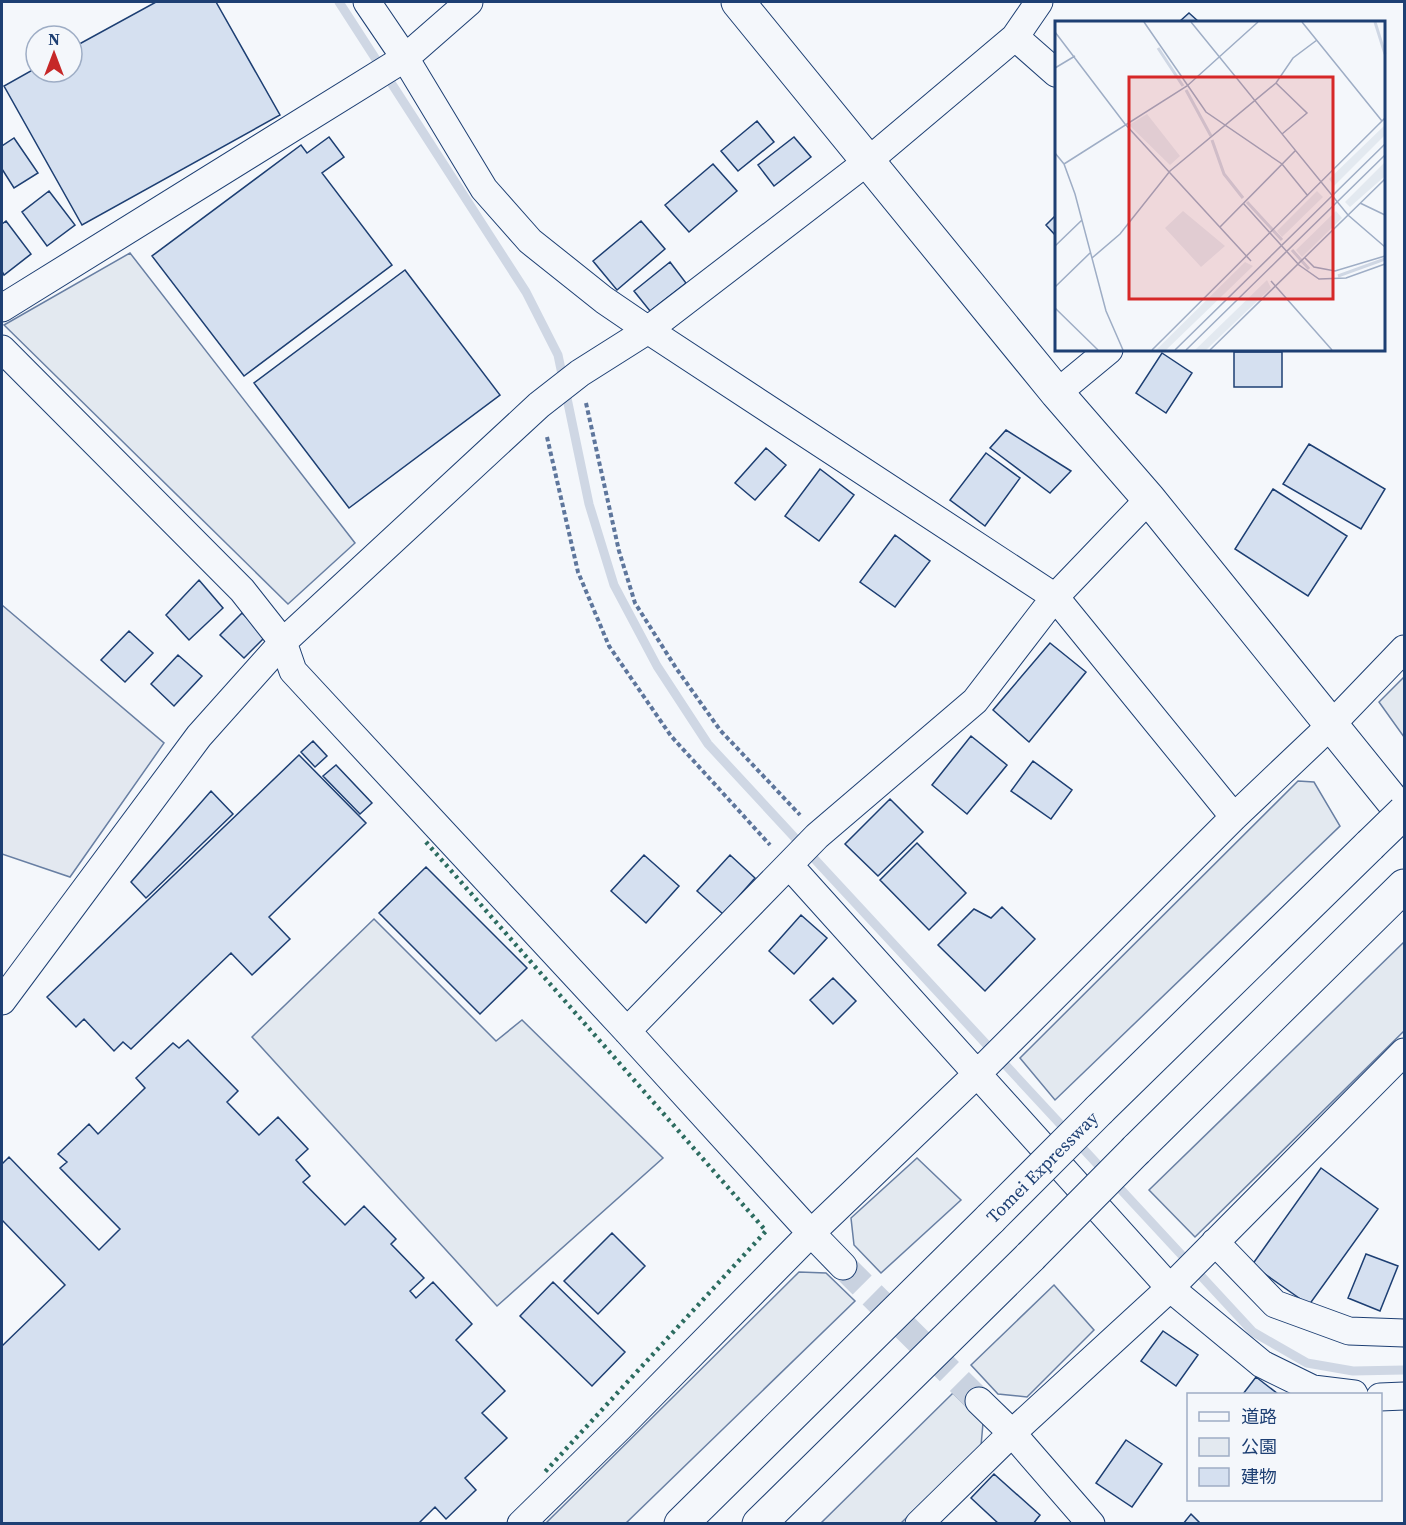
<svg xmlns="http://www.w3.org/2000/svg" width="1406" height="1525" viewBox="0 0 1406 1525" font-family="'Source Serif 4','Noto Sans JP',serif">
<rect width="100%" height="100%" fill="#f4f7fb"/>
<path fill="#e3e9f0" stroke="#687fa3" stroke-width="1.5" d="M130 253 355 543 288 604 4 325Z
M1404 677V676V737L1379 702Z
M1298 781 1314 782 1340 826 1055 1100 1020 1058Z
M374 919 496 1041 522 1020 663 1158 497 1306 252 1037Z
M1404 942V1031L1195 1237 1149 1190Z
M917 1158 961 1200 881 1273 854 1245 851 1218Z
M799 1272 826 1273 855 1301 626 1523H546Z
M1054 1285 1094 1330 1027 1397 998 1394 971 1365Z
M953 1393 983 1423 981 1446 901 1523 820 1524Z"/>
<path fill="#e3e8f0" stroke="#687fa3" stroke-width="1.5" d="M2 605 164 743 70 877 2 854Z"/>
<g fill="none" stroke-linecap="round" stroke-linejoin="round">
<path stroke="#cfd7e4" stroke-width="9" d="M339 2 526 292 558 355 589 504 614 585 657 666 708 744 1253 1332 1307 1363 1353 1371 1404 1370"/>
</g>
<path fill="#d5e0f0" stroke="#1d3f73" stroke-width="1.5" d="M156 2H216L280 115 82 225 4 86 36 68V72H72V48Z
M1189 13 1199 22H1179Z
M757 121 774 142 738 171 721 151Z
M329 137 344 157 322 173 392 265 244 376 152 256 301 145 307 153Z
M794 137 811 157 774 186 758 165Z
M14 138 38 173 14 188 2 169V146Z
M713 164 737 191 689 232 665 205Z
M49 191 75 225 47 246 22 212Z
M1056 215V236L1046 225Z
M6 221 31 254 4 275 2 271V224Z
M641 221 665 249 617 290 593 261Z
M670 262 686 283 650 311 634 291Z
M405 270 500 395 349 508 254 383Z
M1234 352H1282V387H1234Z
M1162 353 1192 373 1166 413 1136 393Z
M1006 430 1071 471 1050 493 990 448Z
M1309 444 1385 489 1361 529 1283 484Z
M766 448 786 465 755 500 735 483Z
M986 453 1020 478 985 526 950 500Z
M820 469 854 495 819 541 785 516Z
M1273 489 1347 536 1308 596 1235 549Z
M895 535 930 561 895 607 860 582Z
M199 580 223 608 189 640 166 615Z
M242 613 266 636 244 658 220 635Z
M129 631 153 653 125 682 101 660Z
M1050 643 1086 672 1029 742 993 710Z
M178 655 202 676 174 706 151 684Z
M971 736 1007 765 967 814 932 785Z
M313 741 327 756 315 767 301 752Z
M299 755 366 823 269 917 290 939 252 975 231 953 131 1049 123 1042 114 1051 84 1019 76 1027 47 997Z
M1033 761 1072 790 1051 819 1011 791Z
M336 765 372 803 360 814 323 776Z
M211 791 233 814 146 898 131 882Z
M890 799 923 832 878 876 845 844Z
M917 843 966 893 929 930 880 880Z
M644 855 679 886 646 923 611 891Z
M730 855 755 878 723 914 697 891Z
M426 867 527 968 480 1014 379 913Z
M1002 907 1035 939 985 991 938 945 974 909 991 918Z
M801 915 827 938 794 974 769 951Z
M833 978 856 1001 833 1024 810 1000Z
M188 1040 238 1091 227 1102 259 1135 278 1117 308 1149 296 1160 310 1176 303 1182 345 1225 364 1206 396 1239 391 1244 424 1278 410 1291 416 1298 433 1282 472 1324 456 1340 505 1391 482 1413 507 1438 465 1478 476 1490 446 1519 435 1507 418 1524H2V1346L65 1285 2 1220V1164L9 1157 99 1250 120 1229 60 1168 67 1162 58 1154 89 1124 98 1134 145 1088 136 1078 173 1043 179 1048Z
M1321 1168 1378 1209 1309 1305 1252 1265Z
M612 1233 645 1266 598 1314 564 1281Z
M1366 1254 1398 1266 1380 1311 1348 1298Z
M553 1282 625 1352 592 1386 520 1316Z
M1163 1331 1198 1355 1176 1386 1141 1361Z
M1256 1377 1278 1394H1243Z
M1126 1440 1162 1464 1132 1507 1096 1483Z
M994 1474 1040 1515 1033 1524H999L971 1498Z
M1191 1514 1201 1524H1183Z"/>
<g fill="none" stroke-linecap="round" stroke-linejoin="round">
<path stroke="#c9d2e0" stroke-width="27" stroke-dasharray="27 14" stroke-linecap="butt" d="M843 1266 979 1401"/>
<g stroke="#1d3f73" stroke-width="29">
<path id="minor" d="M367 2 405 58 484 189 530 241 604 300 648 330 1055 597 1234 817
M1015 37 1056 73
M2 308 405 58 469 2
M2 349 242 590 283 642 293 671 627 1031 811 1233 843 1266
M1057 393 1109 350
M789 865 1170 1288 1262 1364 1313 1389 1354 1394
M2 1001 199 736 283 642 539 405 580 373 648 330 868 161 1015 37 1039 2
M627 1031 817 836 975 701 1055 597 1149 499
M1215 1242 1275 1304 1349 1331 1404 1333
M1380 1397 1404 1396
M979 1401 1012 1433 1091 1524
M521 1524 620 1427 811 1233 976 1075 1234 817 1332 724 1404 649
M919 1524 1012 1433 1170 1288 1404 1052"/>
</g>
<g stroke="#1d3f73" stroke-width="35">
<path id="tertiary" d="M738 2 1057 393 1149 499 1404 815"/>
</g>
<g stroke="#1d3f73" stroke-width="35">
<path id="motorway" d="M1099 1110 1370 845
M1136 1150 1404 886
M681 1524 991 1218
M759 1524 1031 1256"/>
</g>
<path stroke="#5e769c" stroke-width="4" stroke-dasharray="4.5 3" stroke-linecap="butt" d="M586 403 619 551 635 603 676 668 720 730 800 815
M547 437 578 572 609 646 671 736 770 845"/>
<use href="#minor" stroke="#f4f7fb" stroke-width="27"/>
<use href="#tertiary" stroke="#f4f7fb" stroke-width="33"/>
<use href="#motorway" stroke="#f4f7fb" stroke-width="33"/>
<g stroke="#1d3f73" stroke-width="35" stroke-linecap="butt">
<path id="motorway-bridge" d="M1370 845 1404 812
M991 1218 1099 1110
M1031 1256 1136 1150"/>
</g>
<use href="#motorway-bridge" stroke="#f4f7fb" stroke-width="33"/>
<path stroke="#2c6c60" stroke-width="4.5" stroke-dasharray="3 4.5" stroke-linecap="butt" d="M426 842 766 1231 543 1474"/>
</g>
<g text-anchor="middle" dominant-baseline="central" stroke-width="4.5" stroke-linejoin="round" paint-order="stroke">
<g font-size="18" fill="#1d3f73" stroke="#f4f7fb">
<text transform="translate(1042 1167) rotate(-45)">Tomei Expressway</text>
</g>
</g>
<g transform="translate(1055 21)">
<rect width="330" height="330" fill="#f4f7fb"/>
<path d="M92 93 125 135 115 144 74 104ZM330 104V114L279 165 274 158ZM330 141V155L295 186 290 181ZM262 170 268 176 227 216 222 210ZM128 190 170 225 146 246 110 207ZM281 190 287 197 247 236 241 229ZM190 241 198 245 111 329H101ZM212 259 216 267 151 329H140Z" fill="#e3e9f0"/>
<path fill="none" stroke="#cfd7e4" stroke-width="3" d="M320 1 330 33M103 27 128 65M131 69 156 115M157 119 169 153 188 177M192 181 227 219M237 229 254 248M283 255 330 238"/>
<path fill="none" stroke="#9eadc5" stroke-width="1.5" d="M89 1 151 91 227 143 253 175M136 1 293 194 330 226M247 1 327 100M0 11 70 103 196 240M0 47 20 35M221 62 252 92 227 113M0 132 9 143 20 173 51 290 68 329M9 143 132 65 203 1M188 182 244 244 264 258 291 257 330 243M305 182 330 194M165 206 241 129M0 225 27 199M37 237 65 213 115 150 221 62 238 37 262 19M250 237 259 246 280 250 330 235M216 260 277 329M0 266 35 232M0 287 43 329M97 329 330 97M120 329 330 123M131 329 330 134M155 329 330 158"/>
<path fill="#d62828" fill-opacity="0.15" stroke="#d62828" stroke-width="3" d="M74 56H278V278H74Z"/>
<rect width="330" height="330" fill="none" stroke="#1d3f73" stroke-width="3"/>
</g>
<rect width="1406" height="1525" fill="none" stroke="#1d3f73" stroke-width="6"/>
<rect x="1187" y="1393" width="195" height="108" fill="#f4f7fb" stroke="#9eadc5" stroke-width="1.5"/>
<rect x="1199" y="1412" width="30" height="9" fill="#f4f7fb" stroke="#9eadc5" stroke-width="1.5"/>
<text x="1241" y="1423" font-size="18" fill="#1d3f73">道路</text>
<rect x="1199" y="1438" width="30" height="18" fill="#e3e9f0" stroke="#9eadc5" stroke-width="1.5"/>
<text x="1241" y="1453" font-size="18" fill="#1d3f73">公園</text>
<rect x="1199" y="1468" width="30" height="18" fill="#d5e0f0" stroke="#9eadc5" stroke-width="1.5"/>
<text x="1241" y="1483" font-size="18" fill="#1d3f73">建物</text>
<g transform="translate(54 54)"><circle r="28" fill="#f4f7fb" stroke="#9eadc5" stroke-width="1.5"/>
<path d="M0-4.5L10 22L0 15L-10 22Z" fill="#c62828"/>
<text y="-9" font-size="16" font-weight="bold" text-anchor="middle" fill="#1d3f73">N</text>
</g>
</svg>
